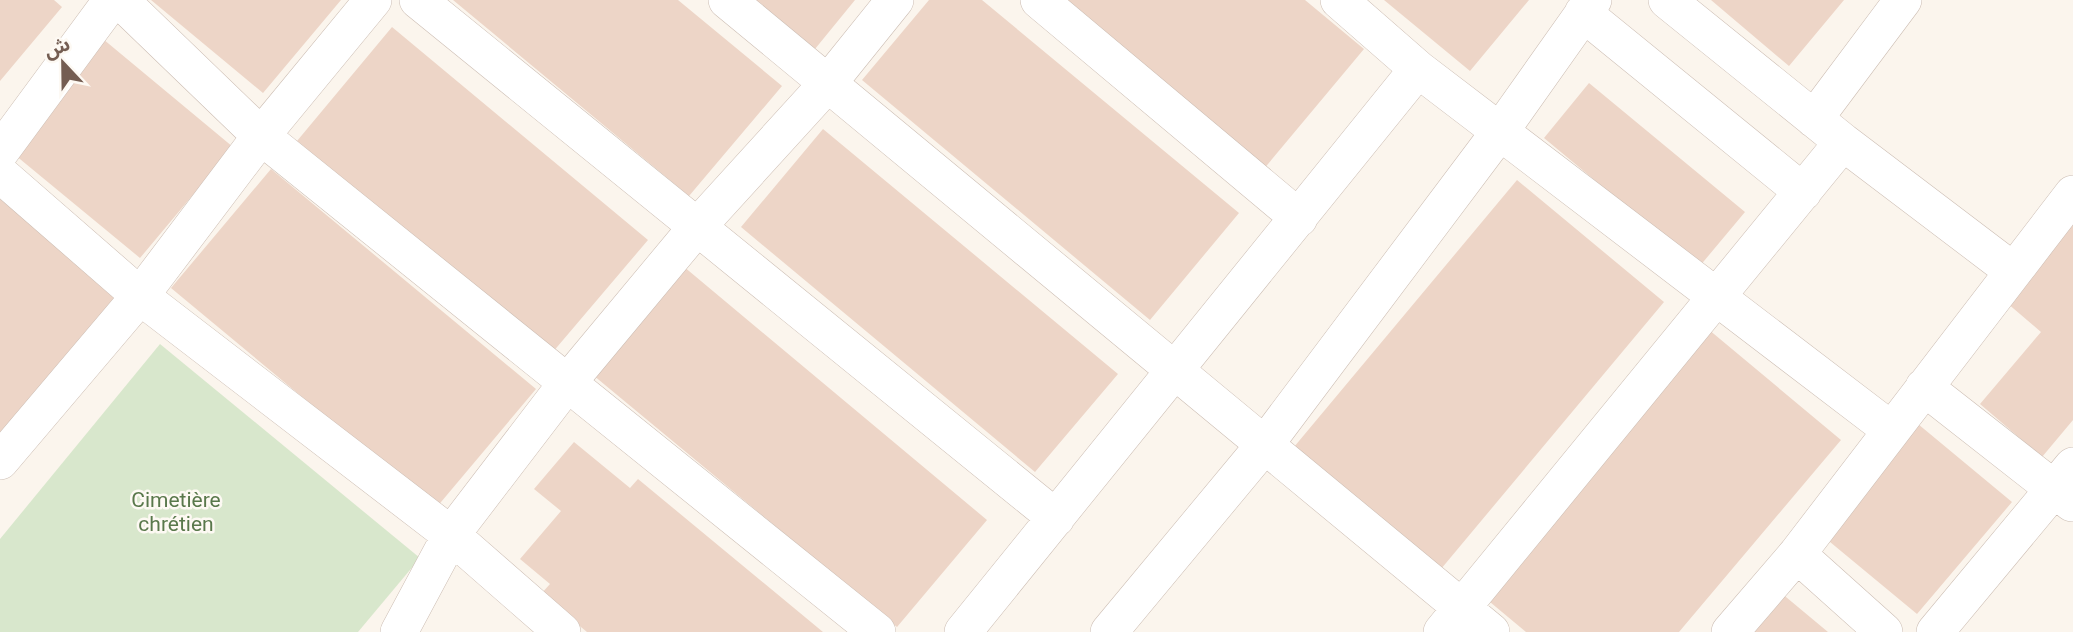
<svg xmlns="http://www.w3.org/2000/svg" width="2073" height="632" font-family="Roboto,'Noto Sans Arabic',sans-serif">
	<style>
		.green { fill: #d8e7cc }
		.building { fill: #edd5c7 }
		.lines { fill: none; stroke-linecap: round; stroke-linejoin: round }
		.minor-casing { stroke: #ccbdb3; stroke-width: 38 }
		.minor { stroke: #fff; stroke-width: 37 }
		.labels { text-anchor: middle; stroke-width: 5; stroke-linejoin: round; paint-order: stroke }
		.park-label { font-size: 21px; fill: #59784b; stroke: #fdf9f3 }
	</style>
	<rect width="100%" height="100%" fill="#fbf5ed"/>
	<path class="green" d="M160,344L420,558L358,632H0V539Z"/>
	<path class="building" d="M0,0H54L62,7L0,81Z
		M151,0H341L263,93Z
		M453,0H678L782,86L689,196Z
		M756,0H855L815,49Z
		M929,0H982L1239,213L1150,320L862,80Z
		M1059,0H1305L1364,49L1263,170Z
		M1384,0H1529L1470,71Z
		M1711,0H1844L1789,66Z
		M392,27L648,240L552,353L297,141Z
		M103,39L233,147L140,258L9,150Z
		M1589,83L1745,212L1699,267L1544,138Z
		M823,129L1118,374L1035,472L741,227Z
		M271,169L536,389L436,508L171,288Z
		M1517,180L1664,302L1441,569L1294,447Z
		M0,199L126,302L0,456Z
		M2073,215V420L2042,457L1980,404L2041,332L2000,297Z
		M683,266L987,520L897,627L593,375Z
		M1702,324L1841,440L1679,632H1526L1478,592Z
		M1918,424L2012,502L1917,614L1824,537Z
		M574,442L630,488L638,479L823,632H587L541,594L550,584L520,559L561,511L534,489Z
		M1780,592L1828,632H1746Z"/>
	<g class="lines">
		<defs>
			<path id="minor" d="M120,0L261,136L877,632
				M418,0L1056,518
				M727,0L1491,632
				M1039,0L1299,218
				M1339,0L1418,69L1891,430
				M1667,0L1843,142L2013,271
				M1583,13L1803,192
				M1814,119L1903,0
				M0,152L112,0
				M0,174L140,296L451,535L562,632
				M1924,387L2072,503
				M0,461L140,296L261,136L373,0
				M1797,554L1884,632
				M399,632L451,535L568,382L697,227L829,82L895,0
				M963,632L1418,69
				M1109,632L1266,443L1501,130L1593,0
				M1442,632L1843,142
				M1730,632L1797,554L2073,194
				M1935,632L2073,466"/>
		</defs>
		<use href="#minor" class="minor-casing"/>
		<use href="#minor" class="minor"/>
	</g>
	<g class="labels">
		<g class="park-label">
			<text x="176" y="507">Cimetière<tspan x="176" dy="24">chrétien</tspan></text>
		</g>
	</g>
	<g transform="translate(63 63) rotate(338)" stroke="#fdf9f3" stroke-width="5" paint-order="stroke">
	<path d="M0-5L12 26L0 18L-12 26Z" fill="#745d52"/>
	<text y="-10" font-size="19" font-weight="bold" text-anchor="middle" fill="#745d52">ش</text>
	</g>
</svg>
